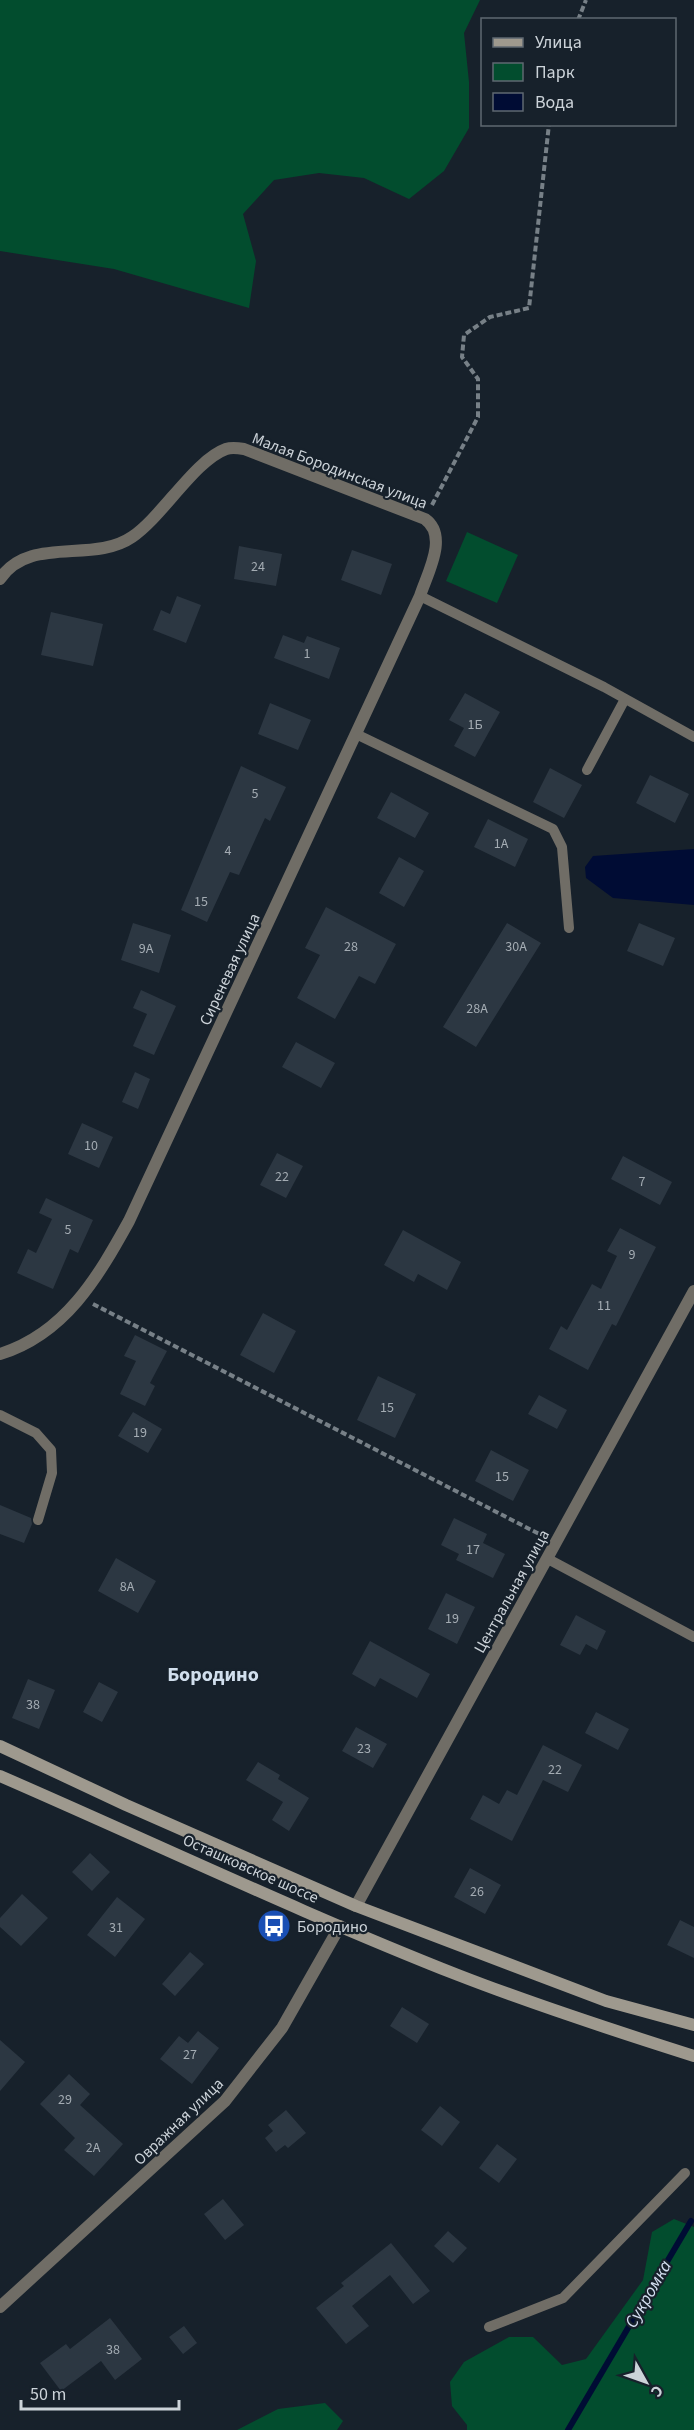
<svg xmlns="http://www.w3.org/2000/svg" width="694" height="2430" font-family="'Source Sans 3',sans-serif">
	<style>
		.green { fill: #024d2e }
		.water { fill: #000c34 }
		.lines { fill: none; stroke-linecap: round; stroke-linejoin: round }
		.stream { stroke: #000c34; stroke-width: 6 }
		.building { fill: #2c3742 }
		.path { stroke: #778087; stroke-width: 4; stroke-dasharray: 6 3; stroke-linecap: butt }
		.service { stroke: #706d66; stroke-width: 10 }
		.minor { stroke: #706d66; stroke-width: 12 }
		.tertiary { stroke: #706d66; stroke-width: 12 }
		.secondary { stroke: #9e998e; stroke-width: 12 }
		.labels { text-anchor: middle; stroke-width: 4.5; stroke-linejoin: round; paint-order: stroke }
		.number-label { font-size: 14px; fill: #a4acb3 }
		.street-label { font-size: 16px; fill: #ccd3d9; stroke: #17212b }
		.poi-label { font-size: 16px; fill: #ccd3d9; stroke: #17212b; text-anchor: start }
		.water-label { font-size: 18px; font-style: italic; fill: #d5e0f2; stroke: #17212b }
		.quarter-label { font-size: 20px; font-weight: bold; fill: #d1dfed; stroke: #17212b }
	</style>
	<rect width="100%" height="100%" fill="#17212b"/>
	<path class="green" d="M0,0H480L464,33L469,82V128L444,171L409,199L364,178L319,173L274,180L243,214L256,261L249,308L114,269L0,251Z
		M467,532L518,555L497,603L446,581Z
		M674,2219L694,2227V2430H467V2425L452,2406L450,2382L464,2362L509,2337H533L562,2365L586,2359L643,2280L652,2232Z
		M325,2403L343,2421L337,2430H237L278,2409Z"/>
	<path class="water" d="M694,849V905L613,898L586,878L585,867L593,856Z"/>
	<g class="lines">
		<path class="stream" d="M568,2430L691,2221"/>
	</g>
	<path class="building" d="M239,546L282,554L276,586L234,579Z
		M352,550L392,564L381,595L341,580Z
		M177,596L201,605L186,643L153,630L161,610L170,614Z
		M51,612L103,624L93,666L41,655Z
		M283,635L304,643L307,636L340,648L329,679L274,658Z
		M465,693L500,712L475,757L454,746L464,728L449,720Z
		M270,703L311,720L298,750L258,734Z
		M241,766L286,787L270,821L265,818L239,875L230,872L207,922L181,910Z
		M550,768L582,785L564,818L533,802Z
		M650,775L689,794L675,823L636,803Z
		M391,792L429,813L415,838L377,818Z
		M488,819L528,839L515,867L474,847Z
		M399,857L424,871L404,907L379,893Z
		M326,907L396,944L375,984L359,976L335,1019L297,998L320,955L305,948Z
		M133,923L171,935L159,973L121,960Z
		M507,923L541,943L476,1047L443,1027Z
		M639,923L675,938L663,966L627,951Z
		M141,990L176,1006L154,1055L133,1046L147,1014L133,1008Z
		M296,1042L335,1063L321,1088L282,1067Z
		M135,1072L150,1079L138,1109L122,1102Z
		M82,1123L113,1137L99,1168L68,1154Z
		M277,1153L303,1166L286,1198L260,1185Z
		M623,1156L672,1182L660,1205L611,1179Z
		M46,1198L93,1220L78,1253L70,1249L53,1289L17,1273L28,1249L36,1253L52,1219L39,1213Z
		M620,1228L656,1247L616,1326L612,1324L588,1370L549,1349L561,1326L567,1330L592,1284L601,1289L617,1256L607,1251Z
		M403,1230L461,1262L447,1290L418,1274L414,1282L384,1265Z
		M263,1313L296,1331L274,1373L240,1355Z
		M135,1335L167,1351L150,1383L155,1386L145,1406L120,1394L136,1361L124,1356Z
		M378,1376L416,1394L395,1438L357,1420Z
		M539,1395L567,1410L557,1429L528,1414Z
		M133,1412L162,1429L148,1453L118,1436Z
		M491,1450L529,1470L513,1501L475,1481Z
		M0,1505L31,1518L32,1524L24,1543L0,1534Z
		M454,1518L487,1534L483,1543L505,1554L493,1578L456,1560L459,1554L441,1545Z
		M116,1558L156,1581L138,1613L98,1591Z
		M446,1593L475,1607L457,1644L428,1629Z
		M576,1615L606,1631L597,1650L586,1644L580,1655L560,1645Z
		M370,1641L430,1674L417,1698L380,1678L375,1687L352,1674Z
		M28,1679L55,1690L39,1729L12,1718Z
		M99,1682L118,1692L102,1722L83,1712Z
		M596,1712L629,1729L618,1750L585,1733Z
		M356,1727L387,1744L373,1768L342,1751Z
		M543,1745L582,1765L568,1792L543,1780L512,1841L470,1819L483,1795L499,1804L507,1790L517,1795Z
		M258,1762L280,1775L278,1779L309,1798L289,1831L272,1820L283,1802L246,1780Z
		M90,1853L110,1872L92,1891L72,1872Z
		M470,1868L501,1885L485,1914L454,1897Z
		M22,1894L48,1918L21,1946L0,1927V1918Z
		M117,1897L145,1919L115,1957L87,1935Z
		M680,1920L694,1927V1958L667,1945Z
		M190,1952L204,1964L175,1996L162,1984Z
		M402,2007L429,2024L417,2043L390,2026Z
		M198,2031L219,2048L192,2084L160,2059L179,2036L188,2043Z
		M0,2040L25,2062L0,2091Z
		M69,2074L90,2094L80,2105L123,2144L94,2176L64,2150L75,2138L40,2104Z
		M440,2106L460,2122L442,2146L421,2130Z
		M286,2110L306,2133L288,2148L285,2145L276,2152L265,2138L273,2131L268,2125Z
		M497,2144L517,2159L499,2183L479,2168Z
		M223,2199L244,2225L225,2240L204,2214Z
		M448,2231L467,2248L453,2263L434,2246Z
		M391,2243L430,2291L413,2304L390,2275L352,2306L369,2326L346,2344L316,2308L344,2286L341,2283Z
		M110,2318L142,2359L115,2380L101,2361L61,2391L40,2363L66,2344L70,2349Z
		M184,2326L197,2343L183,2354L169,2337Z"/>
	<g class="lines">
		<path class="path" d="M578,20L586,0
			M432,505L478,417V379L462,357L464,335L490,317L529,308L549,124
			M93,1304L543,1536"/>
		<path class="service" d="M420,596L604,687L694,737
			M356,734L553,829L562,847L569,928
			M587,770L625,699
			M0,1415L36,1433L51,1450L52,1473L38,1520
			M548,1559L694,1637
			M489,2327L563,2298L685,2173"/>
		<path class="minor" d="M0,579C29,535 93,564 132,537C162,517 195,460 226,449C232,447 238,448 244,449L425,519C449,536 427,574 420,596L129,1221C98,1277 65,1334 0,1354
			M0,2307L225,2101L282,2028L340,1926"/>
		<path class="tertiary" d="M356,1906L694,1291"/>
		<path class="secondary" d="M0,1746L126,1805L356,1906L606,2001L694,2025
			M0,1776C152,1842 303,1914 458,1975C535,2005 615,2031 694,2056"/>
	</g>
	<defs>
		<symbol id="bus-disc" viewBox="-11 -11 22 22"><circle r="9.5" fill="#1a4fb4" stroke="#17212b"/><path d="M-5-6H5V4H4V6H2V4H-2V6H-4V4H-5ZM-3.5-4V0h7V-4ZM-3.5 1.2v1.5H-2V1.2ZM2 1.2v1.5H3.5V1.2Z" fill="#fff"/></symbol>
	</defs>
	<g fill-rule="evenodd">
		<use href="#bus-disc" x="255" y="1907" width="38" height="38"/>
	</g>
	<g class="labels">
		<g class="number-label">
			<text x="258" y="571">24</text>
			<text x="307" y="658">1</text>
			<text x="475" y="729">1Б</text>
			<text x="255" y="798">5</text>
			<text x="501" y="848">1А</text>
			<text x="228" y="855">4</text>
			<text x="201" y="906">15</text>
			<text x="351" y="951">28</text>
			<text x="516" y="951">30А</text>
			<text x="146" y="953">9А</text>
			<text x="477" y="1013">28А</text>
			<text x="91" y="1150">10</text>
			<text x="282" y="1181">22</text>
			<text x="642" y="1186">7</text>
			<text x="68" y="1234">5</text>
			<text x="632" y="1259">9</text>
			<text x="604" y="1310">11</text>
			<text x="387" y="1412">15</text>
			<text x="140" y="1437">19</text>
			<text x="502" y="1481">15</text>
			<text x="473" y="1554">17</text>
			<text x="127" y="1591">8А</text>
			<text x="452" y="1623">19</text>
			<text x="33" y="1709">38</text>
			<text x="364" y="1753">23</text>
			<text x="555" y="1774">22</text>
			<text x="477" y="1896">26</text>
			<text x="116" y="1932">31</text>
			<text x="190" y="2059">27</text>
			<text x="65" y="2104">29</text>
			<text x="93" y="2152">2А</text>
			<text x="113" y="2354">38</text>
		</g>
		<g class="street-label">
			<text transform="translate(340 470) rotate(21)" y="6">Малая Бородинская улица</text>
			<text transform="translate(229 969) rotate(-65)" y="6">Сиреневая улица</text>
			<text transform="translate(511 1591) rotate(-61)" y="6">Центральная улица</text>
			<text transform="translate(251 1868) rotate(24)" y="6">Осташковское шоссе</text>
			<text transform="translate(178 2121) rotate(-44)" y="6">Овражная улица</text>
		</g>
		<g class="poi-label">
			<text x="297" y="1932">Бородино</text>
		</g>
		<g class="water-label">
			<text transform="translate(648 2294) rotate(-60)" y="6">Сукромка</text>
		</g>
		<g class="quarter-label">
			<text x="213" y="1681">Бородино</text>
		</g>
	</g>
	<rect x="481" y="18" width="195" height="108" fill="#17212b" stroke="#5f6871" stroke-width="1.5"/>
	<rect x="493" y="38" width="30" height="9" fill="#9e998e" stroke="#5f6871" stroke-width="1.5"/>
	<text x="535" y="48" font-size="18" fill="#ccd3d9">Улица</text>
	<rect x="493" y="63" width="30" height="18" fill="#024d2e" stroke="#5f6871" stroke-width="1.5"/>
	<text x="535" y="78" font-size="18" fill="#ccd3d9">Парк</text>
	<rect x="493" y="93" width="30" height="18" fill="#000c34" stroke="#5f6871" stroke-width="1.5"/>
	<text x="535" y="108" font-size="18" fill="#ccd3d9">Вода</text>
	<g transform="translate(646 2382) rotate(130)" stroke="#17212b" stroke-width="4.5" paint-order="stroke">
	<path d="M0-4.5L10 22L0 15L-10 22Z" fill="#ccd3d9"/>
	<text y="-9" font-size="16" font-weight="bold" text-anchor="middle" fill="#ccd3d9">С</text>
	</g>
	<path d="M21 2400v9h158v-9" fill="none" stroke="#ccd3d9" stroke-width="3"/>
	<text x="30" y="2400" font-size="18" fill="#ccd3d9" stroke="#17212b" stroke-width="4.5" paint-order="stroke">50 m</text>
</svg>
